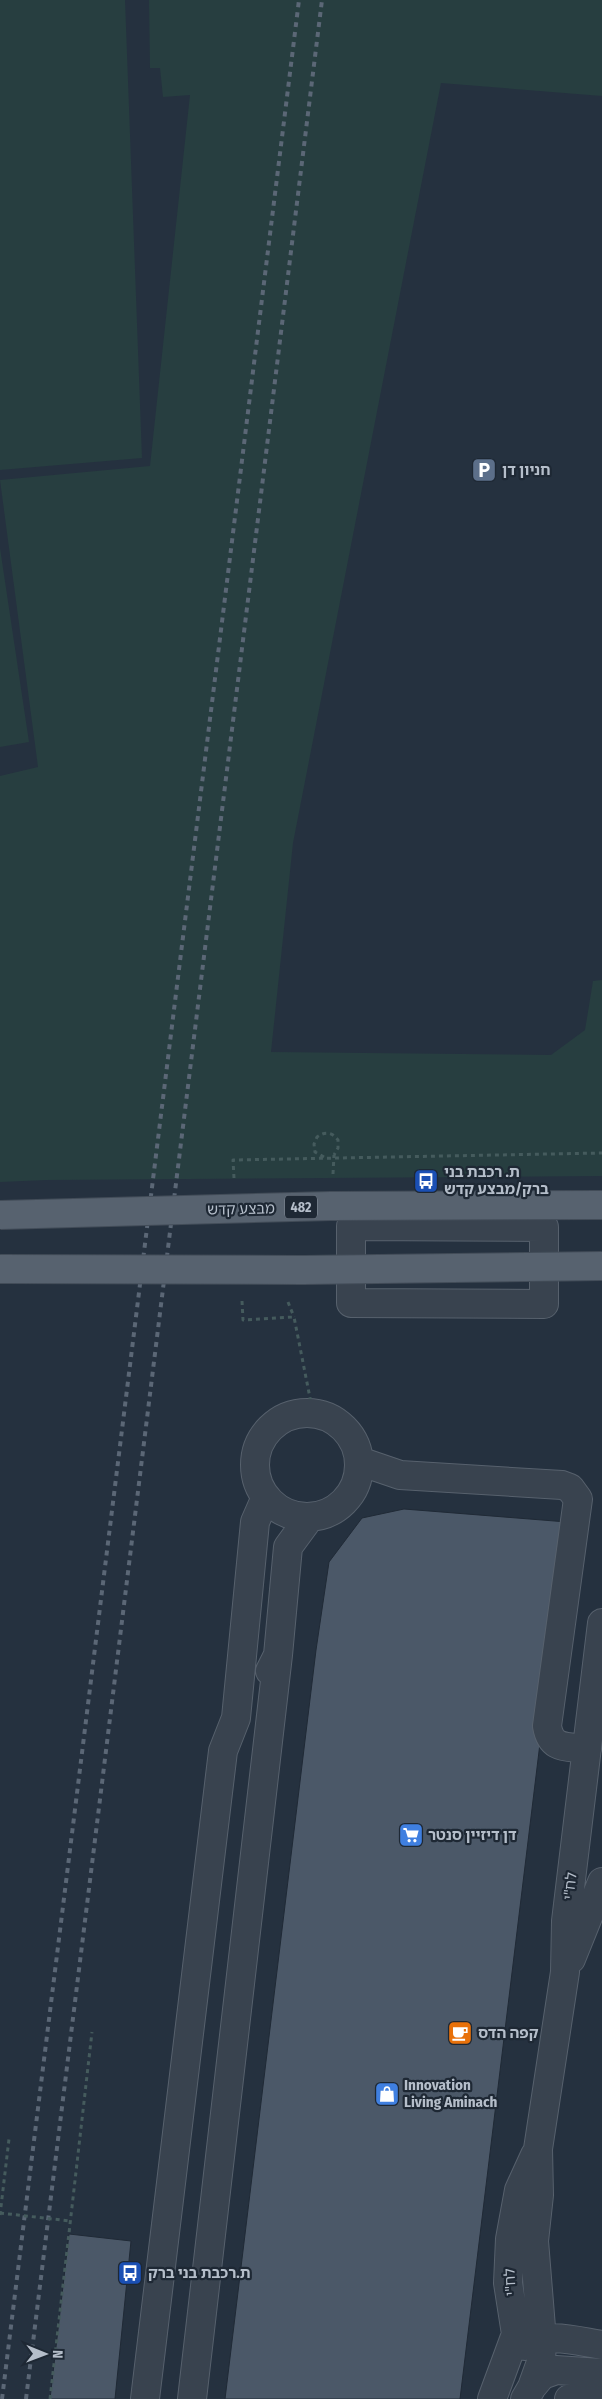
<svg xmlns="http://www.w3.org/2000/svg" width="602" height="2399" font-family="'Fira Sans Condensed','Noto Sans Hebrew',sans-serif">
	<style>
		.green { fill: #273e40 }
		.building { fill: #4b5868; stroke: #202a36 }
		.lines { fill: none; stroke-linecap: round; stroke-linejoin: round }
		.minor-casing { stroke: #57616d; stroke-width: 30 }
		.path { stroke: #455b5d; stroke-width: 3; stroke-dasharray: 4 4; stroke-linecap: butt }
		.minor { stroke: #39434f; stroke-width: 28 }
		.rail { stroke: #5b6776; stroke-width: 4; stroke-dasharray: 5 5; stroke-linecap: butt }
		.major-bridge-casing { stroke: #424c58; stroke-width: 30; stroke-linecap: butt }
		.path-bridge { stroke: #455b5d; stroke-width: 3; stroke-dasharray: 4 4; stroke-linecap: butt }
		.major-bridge { stroke: #57626f; stroke-width: 28 }
		.labels { text-anchor: middle; stroke-width: 4.5; stroke-linejoin: round; paint-order: stroke }
		.shield { fill: #1e2834; stroke: #88919d; stroke-width: 1 }
		.shield-label { font-size: 14px; font-weight: bold; fill: #b5beca }
		.poi-label { font-size: 15px; font-weight: bold; fill: #b5beca; stroke: #1e2834; text-anchor: start }
		.street-label { font-size: 15px; fill: #b5beca; stroke: #1e2834 }
	</style>
	<rect width="100%" height="100%" fill="#25313f"/>
	<path class="green" d="M0,0H125L142,458L0,470Z
		M149,0H602V96L441,83L293,843L271,1052L551,1055L585,1030L593,981L602,980V1176L47,1180L0,1182V776L38,767L0,480L150,466L190,95L163,97L160,68H150Z
		M0,548L29,742L0,747Z"/>
	<path class="building" d="M404,1509L567,1522L460,2399H225L316,1650L329,1562L362,1518Z
		M69,2234L131,2241L115,2399H50Z"/>
	<g class="lines">
		<defs>
			<path id="minor" d="M351,1226L544,1227V1304L351,1303Z
				M255 1465a52 52 0 1 1 104 0a52 52 0 1 1-104 0Z
				M359,1461L400,1475L562,1485L570,1488L578,1499L547,1726C551,1750 566,1746 587,1749
				M270,1671L278,1655L288,1547L310,1517
				M571,1959L602,1882
				M525,2346C545,2331 580,2342 602,2345
				M532,2387L542,2375L556,2370L602,2373
				M145,2399L223,1751L236,1718L255,1522L266,1497
				M192,2399L278,1655
				M492,2399L516,2334L508,2283L510,2239L519,2190L535,2155
				M525,2399L532,2387L541,2362L542,2340L534,2241L539,2195L538,2149L565,1972L566,1921L602,1623
				M569,2399L602,2387"/>
		</defs>
		<use href="#minor" class="minor-casing"/>
		<path class="path" d="M324,1157L315,1152L314,1144L317,1137C325,1131 332,1132 338,1140V1148L334,1155
			M234,1178L233,1160L602,1153
			M242,1301L243,1320L294,1317L313,1413
			M288,1302L294,1317
			M0,2215L9,2139
			M50,2399L92,2032"/>
		<use href="#minor" class="minor"/>
		<path class="rail" d="M2,2399L299,0
			M26,2399L322,0"/>
		<defs>
			<path id="major-bridge" d="M0,1215L331,1206L602,1205
				M0,1269L303,1270L602,1266"/>
		</defs>
		<use href="#major-bridge" class="major-bridge-casing"/>
		<path class="path-bridge" d="M333,1174L334,1155
			M0,2213L70,2221"/>
		<use href="#major-bridge" class="major-bridge"/>
	</g>
	<defs>
		<symbol id="parking-square" viewBox="-11 -11 22 22"><rect x="-9" y="-9" width="18" height="18" rx="4" fill="#5c6f8a" stroke="#1e2834"/><path d="M-3.5-5.5H1a3.5 3.5 0 0 1 0 7H-1V5.5H-3.5ZM-1-3.4V-.6H.8a1.4 1.4 0 0 0 0-2.8Z" fill="#fff"/></symbol>
		<symbol id="bus-square" viewBox="-11 -11 22 22"><rect x="-9" y="-9" width="18" height="18" rx="4" fill="#1a4fb4" stroke="#1e2834"/><path d="M-5-6H5V4H4V6H2V4H-2V6H-4V4H-5ZM-3.5-4V0h7V-4ZM-3.5 1.2v1.5H-2V1.2ZM2 1.2v1.5H3.5V1.2Z" fill="#fff"/></symbol>
		<symbol id="supermarket-square" viewBox="-11 -11 22 22"><rect x="-9" y="-9" width="18" height="18" rx="4" fill="#3f7fe0" stroke="#1e2834"/><path d="M-6-5.5h2.5l.6 2H6L4.5 2H-2.5L-4.4-4H-6ZM-1.5 3.2a1.3 1.3 0 1 0 .1 0ZM3 3.2a1.3 1.3 0 1 0 .1 0Z" fill="#fff"/></symbol>
		<symbol id="cafe-square" viewBox="-11 -11 22 22"><rect x="-9" y="-9" width="18" height="18" rx="4" fill="#e8710a" stroke="#1e2834"/><path d="M-5.5-4.5H6V0H3Q3 3.5 0 3.5H-2.5Q-5.5 3.5-5.5 0ZM3-3.2v2h1.7v-2ZM-6 4.5H4V6H-6Z" fill="#fff"/></symbol>
		<symbol id="shop-square" viewBox="-11 -11 22 22"><rect x="-9" y="-9" width="18" height="18" rx="4" fill="#3f7fe0" stroke="#1e2834"/><path d="M-5-2.5h2.3a2.7 3.5 0 0 1 5.4 0H5L5.5 6h-11ZM-1.5-2.5h3a1.5 2.3 0 0 0-3 0Z" fill="#fff"/></symbol>
	</defs>
	<g fill-rule="evenodd">
		<use href="#parking-square" x="470" y="456" width="28" height="28"/>
		<use href="#bus-square" x="412" y="1167" width="28" height="28"/>
		<use href="#supermarket-square" x="397" y="1821" width="28" height="28"/>
		<use href="#cafe-square" x="446" y="2019" width="28" height="28"/>
		<use href="#shop-square" x="373" y="2080" width="28" height="28"/>
		<use href="#bus-square" x="116" y="2259" width="28" height="28"/>
	</g>
	<g class="labels">
		<rect class="shield" x="285" y="1195.5" width="32" height="23" rx="4"/>
		<g class="shield-label">
			<text x="301" y="1212">482</text>
		</g>
		<g class="poi-label">
			<text x="502" y="475">חניון דן</text>
			<text x="444" y="1177">ת. רכבת בני<tspan x="444" dy="17">ברק/מבצע קדש</tspan></text>
			<text x="428" y="1840">דן דיזיין סנטר</text>
			<text x="478" y="2038">קפה הדס</text>
			<text x="404" y="2090">Innovation<tspan x="404" dy="17">Living Aminach</tspan></text>
			<text x="148" y="2278">ת.רכבת בני ברק</text>
		</g>
		<g class="street-label">
			<text transform="translate(241 1209) rotate(-1)" y="5">מבצע קדש</text>
			<text transform="translate(570 1886) rotate(-83)" y="5">לח"י</text>
			<text transform="translate(510 2282) rotate(-93)" y="5">לח"י</text>
		</g>
	</g>
	<g transform="translate(45 2354) rotate(91)" stroke="#1e2834" stroke-width="4" paint-order="stroke">
	<path d="M0-4L9 19L0 12L-9 19Z" fill="#b5beca"/>
	<text y="-8" font-size="14" font-weight="bold" text-anchor="middle" fill="#b5beca">N</text>
	</g>
</svg>
